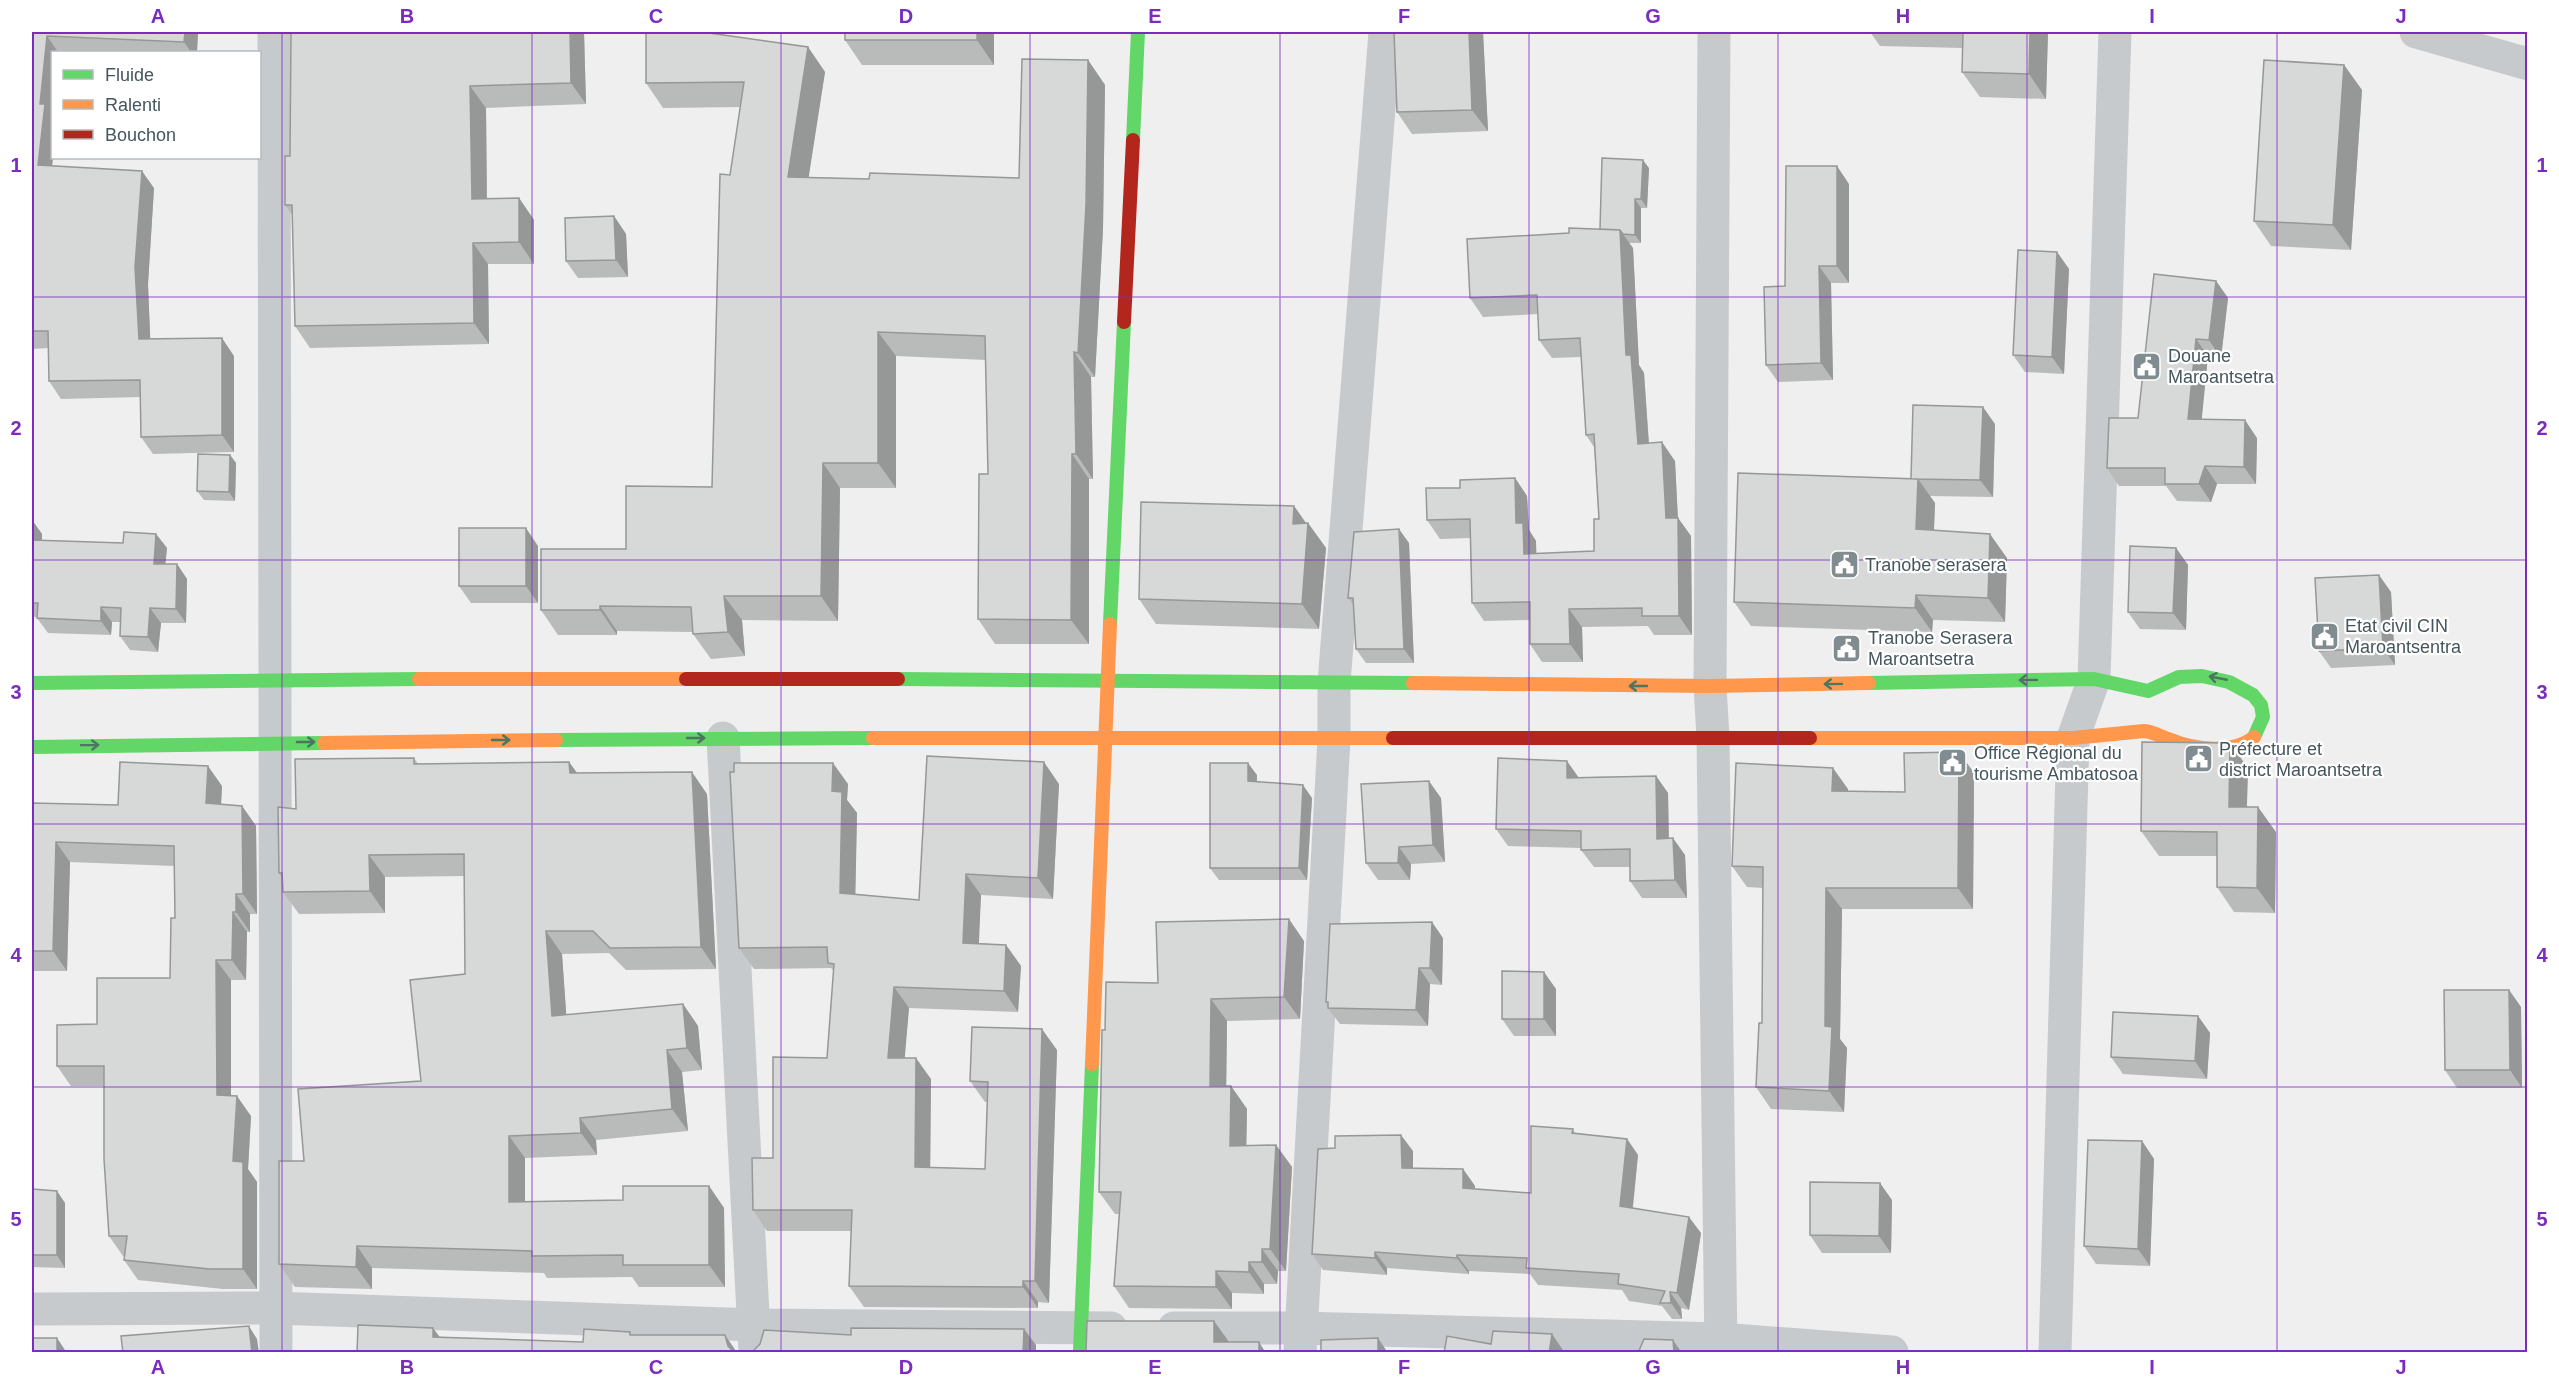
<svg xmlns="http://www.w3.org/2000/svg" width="2559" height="1384" font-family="Arial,sans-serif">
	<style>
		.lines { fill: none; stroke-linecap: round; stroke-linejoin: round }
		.street { stroke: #c7cacc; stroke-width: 33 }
		.fast { stroke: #63d668; stroke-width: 14 }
		.slow { stroke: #ff974d; stroke-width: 14 }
		.jam { stroke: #b3261e; stroke-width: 14 }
		.wall { fill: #b9baba }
		.shaded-wall { fill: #969797 }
		.building { fill: #d7d8d8; stroke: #969797; stroke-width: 1.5 }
		.oneway { stroke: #4c7660 }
		.grid { fill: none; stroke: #7b2cbf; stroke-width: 1.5; stroke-opacity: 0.55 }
		.labels { text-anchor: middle; stroke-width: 4.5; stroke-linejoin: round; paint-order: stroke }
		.poi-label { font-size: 18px; fill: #45565d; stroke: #fff; text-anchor: start }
		.neatline { fill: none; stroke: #7b2cbf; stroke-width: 2 }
		.grid-label { font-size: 20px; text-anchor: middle; font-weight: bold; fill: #7b2cbf }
	</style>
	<rect width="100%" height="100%" fill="#f0efef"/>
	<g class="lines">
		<path class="street" d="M274,32L276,1352
			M1714,32L1710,686L1713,738L1721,1352
			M2416,32L2528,64
			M723,738L755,1352
			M32,1309L275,1308L755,1325L1111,1328
			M1174,1328H1301L1721,1339L1892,1352
			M1300,1352L1334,739V683L1385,32
			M2055,1352L2073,738L2094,679L2115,32"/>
		<path class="fast" d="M1133,140L1138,32
			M1110,624L1124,322
			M898,679L1413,683
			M32,683L419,679
			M1869,683L2094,679L2148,691L2179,677L2202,676L2229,682L2253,695L2261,705L2263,717L2254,737
			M556,740L873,738
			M32,747L324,743
			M1080,1352L1092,1064"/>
		<path class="slow" d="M419,679H686
			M1413,683L1710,686L1869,683
			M873,738H1393
			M1810,738H2073L2144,731C2155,732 2161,737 2171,740C2194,750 2234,754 2254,737
			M324,743L556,740
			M1092,1064L1110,624"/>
		<path class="jam" d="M1124,322L1133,140
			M686,679H898
			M1393,738H1810"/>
	</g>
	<path class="wall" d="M32,32H198L197,52H52L53,158L52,166L154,188L148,284L150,339L234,356V452L153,454L141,437L140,397L61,399L49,381L48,348L32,349Z
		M291,32H584L586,104L486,108L487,199L519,198L534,220V264H488L489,344L310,348L295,326L293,216L285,205L290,156Z
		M646,32H712L713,33L808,47L825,72L808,177L869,179L1019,178L1088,60L1105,85L1103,229L1095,377H1091L1093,479H1089V644H995L978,619L988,474L986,360L896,356V488H840L838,621L742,620L745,656L711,659L693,634V632L617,631V635H558L541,610L712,487L730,175L740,107L663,108L646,83Z
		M994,32V65H862L845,40Z
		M1483,32L1488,131L1412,134L1397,112Z
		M1870,32H2048L2046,99L1980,97L1962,72L1963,48L1880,46Z
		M2344,65L2362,90L2351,250L2271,246L2254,221Z
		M1649,168L1647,208H1641V243H1629L1633,248L1639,365L1644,373L1649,443L1675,461L1678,518L1691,536L1692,635H1654L1648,626L1582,627L1583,662H1542L1530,644V620L1484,621L1472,603L1470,538L1440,539L1427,520L1460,488L1515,478L1527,496L1529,530L1536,541V554L1594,551L1599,519L1594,447L1586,435L1581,357L1552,358L1539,340L1538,314L1483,317L1470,298L1569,233L1600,229Z
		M1849,184V283H1831L1833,380L1778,382L1766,365L1785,286Z
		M614,216L626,234L628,277L578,278L566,261Z
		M2057,252L2069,269L2064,374L2025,372L2013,355Z
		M2216,281L2228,298L2221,358L2208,356L2201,420L2257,438L2256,484H2217L2211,502L2177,501L2166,486H2119L2107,468L2138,418Z
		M1995,424L1993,497L1930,496L1935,503L1934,530L2007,558L2005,622L1933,620L1932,632L1751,626L1734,602Z
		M230,455L236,463L235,501L204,500L197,491Z
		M1294,506L1306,523H1308L1326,548L1319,629L1156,624L1139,599Z
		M32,520L42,534V540L123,543L156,534L167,548L165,564H177L187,579L186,623H161L158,652L130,650L120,636V622H112L111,635L48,633L37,618V617H32Z
		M1409,543L1414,663H1366L1356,649L1354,606L1348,598Z
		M538,546V603H471L459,586Z
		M2176,548L2188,565L2186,630L2140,629L2128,612Z
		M2391,592L2395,665L2331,668L2319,651Z
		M1959,752L1974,773L1973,909H1842L1840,1039L1847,1048L1844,1112L1771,1109L1756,1087L1762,1023L1763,888L1747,887L1732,866L1848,789V791L1905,792Z
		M414,758L418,764L569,762L577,773L707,794L716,969L626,970L609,953L562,954L566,1015L683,1004L698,1026L702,1070L682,1072L688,1131L596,1140L597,1155L525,1158V1202L623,1200L709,1186L724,1208L725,1287H639L632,1277L547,1278L544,1273L372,1268V1289L295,1287L279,1264L304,1161L421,1081L465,974L464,876L385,877V913L299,914L283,892L282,878L279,873L296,809Z
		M2248,768L2247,807L2276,832L2275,913L2234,912L2217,887V856H2159L2141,831Z
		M1257,775V781L1312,798L1307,880H1219L1210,868Z
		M1656,776L1668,793L1669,838L1685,855L1687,898H1642L1630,881V867H1594L1581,850V848L1508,846L1496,829L1579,777Z
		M848,784L847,800L857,813L855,894L919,900L1059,784L1053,899L981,895L978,943L1006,945L1021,966L1018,1012L909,1008L904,1058L931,1079L930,1167L985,1169L987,1102H985L970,1081L1057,1050L1049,1303L1038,1302V1308L864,1307L849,1286L851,1231H767L753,1210L773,1158L827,1058L834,971L831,968L754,969L739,948Z
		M222,786L221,805L242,806L256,826L257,914H250V932H247L246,980H231V1096L251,1116L248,1169L257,1182V1289H223L138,1280L124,1260V1256H123L109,1236L104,1086H71L57,1066L97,1024L170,978L175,918L174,866L70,862L67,971H32V803L118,805Z
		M1441,798L1445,862L1411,864L1410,880H1378L1366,863Z
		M1443,938L1442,985L1430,984L1428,1026L1340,1024L1328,1008V1006L1326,1002Z
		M1304,941L1300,1019L1227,1021L1226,1086H1231L1247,1109L1246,1146L1276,1145L1292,1167L1286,1271H1278L1277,1284H1264V1294L1232,1293V1309L1129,1308L1114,1286L1119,1214H1115L1099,1192L1105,1030L1158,983Z
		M1556,989V1036H1514L1502,1019Z
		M2509,990L2521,1007L2522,1088H2457L2445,1070Z
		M2198,1016L2210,1033L2207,1079L2123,1074L2111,1057Z
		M1573,1129L1575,1133L1627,1139L1638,1155L1633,1208L1701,1233L1689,1310L1681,1308L1682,1319H1672L1662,1306L1629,1301L1622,1290L1538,1285L1530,1274L1469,1271V1274L1387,1268V1275L1323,1270L1312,1254L1335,1148L1413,1151V1168L1463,1169L1475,1186V1189L1531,1193Z
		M2142,1141L2154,1159L2150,1266L2096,1264L2084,1246Z
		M32,1189L65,1203V1268L32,1267Z
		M1892,1200L1891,1253H1822L1810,1235Z"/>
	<path class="shaded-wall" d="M185,32H198L197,52H191L184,42Z
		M570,32H584L586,104L571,83Z
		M977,32H994V65L977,40Z
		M1469,32H1483L1488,131L1472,110Z
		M2030,32H2048L2046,99L2029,74Z
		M47,36L58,52H52L53,158L50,182L38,165L40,104Z
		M808,47L825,72L805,201L788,177Z
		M1088,60L1105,85L1103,229L1095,377L1078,353Z
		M2344,65L2362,90L2351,250L2333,225Z
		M470,86L486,108L487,221L472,199Z
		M1643,160L1649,168L1647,208L1641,199Z
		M1837,166L1849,184V283L1837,266Z
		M142,171L154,188L148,284L151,356L139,339L135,267Z
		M519,198L534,220V264L519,242Z
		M1635,199L1641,208V243L1635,235Z
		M614,216L626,234L628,277L616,260Z
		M1620,230L1633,248L1639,365L1644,373L1650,462L1638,444L1626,355Z
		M473,243L488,264L489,344L474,323Z
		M2057,252L2069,269L2064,374L2052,357Z
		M1819,266L1831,283L1833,380L1821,363Z
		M2216,281L2228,298L2221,358L2209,340Z
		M878,332L896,356V488L878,463Z
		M222,338L234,356V452L222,435Z
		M2196,339L2208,356L2200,437L2188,419Z
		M1074,352L1091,377L1093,479L1076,454Z
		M1983,407L1995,424L1993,497L1980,480Z
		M2245,420L2257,438L2256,484L2244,467Z
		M1662,442L1675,461L1678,521V518L1691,536L1692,635L1679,616L1666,518Z
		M1072,454L1089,479V644L1071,620Z
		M230,455L236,463L235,501L229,492Z
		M823,463L840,488L838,621L821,596Z
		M2205,466L2217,484L2211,502L2199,484Z
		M1515,478L1527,496L1529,530L1536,541L1537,572L1524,554L1516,523Z
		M1918,479L1935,503L1933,553L1916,529Z
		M1294,506L1308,526V523L1326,548L1319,629L1302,604L1293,524Z
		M32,520L42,534L41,554L32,541Z
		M526,528L538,546V603L526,586Z
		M1399,529L1409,543L1414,663L1404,649Z
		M156,534L167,548L164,578L154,564Z
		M1990,534L2007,558L2005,622L1988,598Z
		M2176,548L2188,565L2186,630L2173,613Z
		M177,564L187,579L186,623L176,609Z
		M2379,575L2391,592L2395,665L2383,648Z
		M1916,595L1933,620L1932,632L1915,608Z
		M724,596L742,620L745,656L728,632Z
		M600,606L617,631V635L600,610Z
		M101,607L112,622L111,635L101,621Z
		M150,608L161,623L158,652L148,637Z
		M1569,609L1582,627L1583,662L1570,644Z
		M2230,743L2248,768L2246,832L2229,807Z
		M1959,752L1974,773L1973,909L1958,888Z
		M1567,761L1579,778H1567Z
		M569,762L585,784L570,773Z
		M1044,762L1059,784L1053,899L1038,878Z
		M833,763L848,784L847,800L857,813L855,914L840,893L832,791Z
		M1248,763L1257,775L1256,793L1248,781Z
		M208,766L222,786L220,823L206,803Z
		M1833,768L1848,789L1847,812L1832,791Z
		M692,772L707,794L716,969L701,947Z
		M1656,776L1668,793L1669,856L1657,839Z
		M1429,781L1441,798L1445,862L1433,845Z
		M1303,785L1312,798L1307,880L1299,868Z
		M242,806L256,826L257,914L243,894Z
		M2258,807L2276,832L2275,913L2257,888Z
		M1673,838L1685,855L1687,898L1675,880Z
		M56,842L70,862L67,971L53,951Z
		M1399,847L1411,864L1410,880L1398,863Z
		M369,855L385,877V913L370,891Z
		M966,874L981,895L978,964L963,943Z
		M1826,888L1842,909L1840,1039L1847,1048L1844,1112L1829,1091L1825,1026Z
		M236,894L250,914V932L236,912Z
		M233,912L247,932L246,980L232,960Z
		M1289,919L1304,941L1300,1019L1284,997Z
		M1432,922L1443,938L1442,985L1430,968Z
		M546,931L562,954L568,1038L552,1016Z
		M1006,945L1021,966L1018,1012L1004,991Z
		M216,960L231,980V1115L217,1095Z
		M1419,968L1430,984L1428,1026L1416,1010Z
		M1544,972L1556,989V1036L1544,1019Z
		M894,987L909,1008L903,1079L888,1058Z
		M2509,990L2521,1007L2522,1088L2510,1070Z
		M1211,999L1227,1021L1226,1108L1210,1086Z
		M683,1004L698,1026L702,1070L687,1048Z
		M2198,1016L2210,1033L2207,1079L2195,1061Z
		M1042,1029L1057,1050L1049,1303L1035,1281Z
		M667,1050L682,1072L688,1131L672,1109Z
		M916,1058L931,1079L930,1188L915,1167Z
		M1231,1086L1247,1109L1246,1168L1230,1146Z
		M237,1096L251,1116L248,1169L257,1182V1289L243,1269L233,1161Z
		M580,1118L596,1140L597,1155L581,1133Z
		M1401,1135L1413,1151V1184L1402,1168Z
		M509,1136L525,1158V1224L509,1202Z
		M1627,1139L1638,1155L1631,1223L1620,1206Z
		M2142,1141L2154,1159L2150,1266L2138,1249Z
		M1276,1145L1292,1167L1286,1271L1270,1249Z
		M1463,1169L1475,1186L1474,1204L1463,1188Z
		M1880,1183L1892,1200L1891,1253L1879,1236Z
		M709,1186L724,1208L725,1287L709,1265Z
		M57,1191L65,1203V1268L57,1255Z
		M1689,1217L1701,1233L1689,1310L1677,1293Z
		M357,1246L372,1268V1289L356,1267Z
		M1262,1249L1278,1271L1277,1284L1262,1262Z
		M1375,1252L1387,1268V1275L1375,1258Z
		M1457,1255L1469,1271V1274L1457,1258Z
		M1249,1262L1264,1284V1294L1249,1272Z
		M1216,1271L1232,1293V1309L1216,1287Z
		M1023,1281L1038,1302V1308L1023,1287Z
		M1670,1292L1681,1308L1682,1319L1671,1303Z
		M1214,1321L1232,1346L1214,1342Z
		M249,1326L257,1339L259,1353H252Z
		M433,1328L445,1344L433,1337Z
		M1024,1329L1036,1345V1353H1023Z
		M1552,1334L1565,1353H1549Z
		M725,1335L736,1351L737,1353H733L728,1346Z
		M57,1338L65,1350V1353H57Z
		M1378,1338L1388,1353H1378Z
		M1673,1340L1682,1353H1674Z
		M1259,1342L1266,1353H1259Z"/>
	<path class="building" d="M32,32H185L184,42L47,36L40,104H45L38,165L142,171L135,267L139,339L222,338V435L141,437L140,380L49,381L48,331H32Z
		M291,32H570L571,83L470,86L472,199L519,198V242L473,243L474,323L295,326L292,205H285V156H290Z
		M646,32H702L808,47L788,177L869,179L870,173L1019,178L1022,59L1088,60L1086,205L1078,353L1074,352L1076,454H1072L1071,620L978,619L979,474H988L985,336L878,332V463H823L821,596H724L728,632L693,634L691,607L600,606V610H541V549H626V486L712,487L720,174L730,175L744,82L646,83Z
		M845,32H977V40H845Z
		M1394,32H1469L1472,110L1397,112Z
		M1963,32H2030L2029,74L1962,72Z
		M2264,60L2344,65L2333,225L2254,221Z
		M1602,158L1643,160L1641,199H1635V235L1623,234L1620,230L1600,229Z
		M1786,166H1837V266H1819L1821,363L1766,365L1764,287L1785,286Z
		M614,216L616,260L566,261L565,218Z
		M1569,228L1620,230L1626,355H1631L1638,444L1662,442L1666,518H1678L1679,616H1642V608L1569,609L1570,644H1530V602L1472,603L1470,519L1427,520L1426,488H1460V480L1515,478L1516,523H1523L1524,554L1594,551V519H1599L1594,434L1586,435L1580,338L1539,340L1537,295L1470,298L1467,239L1569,233Z
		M2018,250L2057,252L2052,357L2013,355Z
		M2154,274L2216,281L2209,340L2196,339L2188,419L2245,420L2244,467L2205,466L2199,484H2165V468H2107L2109,418H2138Z
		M1913,405L1983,407L1980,480L1911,479Z
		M198,454L230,455L229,492L197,491Z
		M1738,473L1918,479L1916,529L1990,534L1988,598L1916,595L1915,608L1734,602Z
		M1141,502L1294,506L1293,524L1308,523L1302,604L1139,599Z
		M459,528H526V586H459Z
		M1399,529L1404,649H1356L1353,598H1348L1354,532Z
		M124,532L156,534L154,564H177L176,609L150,608L148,637L120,636L121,608L101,607V621L37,618L38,603H32V540L123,543Z
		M2130,546L2176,548L2173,613L2128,612Z
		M2379,575L2383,648L2319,651L2315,578Z
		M2142,742L2230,743L2229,807H2258L2257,888L2217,887V832L2141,831Z
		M1959,752L1958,888H1826L1825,1026L1832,1027L1829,1091L1756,1087L1759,1023H1762L1763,867L1732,866L1736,763L1833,768L1832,791L1905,792L1904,753Z
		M927,756L1044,762L1038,878L966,874L963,943L1006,945L1004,991L894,987L888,1058H916L915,1167L985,1169L988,1082L970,1081L972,1027L1042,1029L1035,1281H1023V1287L849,1286L852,1210H753L752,1158H773V1057L827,1058L834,964L828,963L827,947L739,948L730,772H734V763H833L832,791L842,792L840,893L919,900Z
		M414,758V764L569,762L570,773L692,772L701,947L610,948L593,931H546L552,1016L683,1004L687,1048L667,1050L672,1109L580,1118L581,1133L509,1136V1202L623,1200V1186H709V1265H623V1255L532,1256V1251L357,1246L356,1267L279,1264V1161H304L298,1089L421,1081L410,980L465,974L464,854L369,855L370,891L283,892L282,873H279L278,807L296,809L295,759Z
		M1498,758L1567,761V778L1656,776L1657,839L1673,838L1675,880L1630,881V849L1581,850V831L1496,829Z
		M120,762L208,766L206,803L242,806L243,894H236V912H233L232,960H216L217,1095L237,1096L233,1161L243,1162V1269H209L124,1260L127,1236H109L104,1159V1066H57V1025L97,1024V978H170L171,918H175L174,846L56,842L53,951H32V803L118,805Z
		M1210,763H1248V781L1303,785L1299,868H1210Z
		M1429,781L1433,845L1399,847L1398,863H1366L1361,784Z
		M1289,919L1284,997L1211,999L1210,1086H1231L1230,1146L1276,1145L1270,1249H1262V1262H1249V1272L1216,1271V1287L1114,1286L1121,1192H1099L1102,1030H1105L1106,982L1158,983L1156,922Z
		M1432,922L1430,968H1419L1416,1010L1328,1008V1002H1326L1330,924Z
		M1502,971L1544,972V1019H1502Z
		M2444,990H2509L2510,1070H2445Z
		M2113,1012L2198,1016L2195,1061L2111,1057Z
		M1531,1126L1573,1129L1572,1133L1627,1139L1620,1206L1689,1217L1677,1293L1670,1292L1671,1303H1660L1665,1291L1618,1284L1619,1274L1526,1268L1527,1258L1457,1255V1258L1375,1252V1258L1312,1254L1318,1149L1335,1148V1136L1401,1135L1402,1168L1463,1169V1188L1531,1193Z
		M2088,1140L2142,1141L2138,1249L2084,1246Z
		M1810,1182L1880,1183L1879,1236L1810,1235Z
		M32,1189L57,1191V1255H32Z
		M1087,1321H1214V1342H1259V1353H1086Z
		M358,1325L433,1328V1337L583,1342L584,1329L630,1332V1335H725L728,1346L734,1352L738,1353H357Z
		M249,1326L252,1353H123L121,1336Z
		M851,1328L1024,1329L1023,1353H749L753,1351L760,1344L764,1330L851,1335Z
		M1493,1331L1552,1334L1549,1353H1444L1447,1336L1491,1344Z
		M32,1338H57V1353H32Z
		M1378,1338V1353H1317V1351H1321V1340Z
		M1644,1339L1673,1340L1674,1353H1638Z
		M1772,1351L1797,1353H1772Z"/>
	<defs><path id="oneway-shaft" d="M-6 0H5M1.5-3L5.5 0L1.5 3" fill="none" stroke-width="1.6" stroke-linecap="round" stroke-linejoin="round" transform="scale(1.5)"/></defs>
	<g class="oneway">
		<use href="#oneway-shaft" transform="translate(2218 678) rotate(-169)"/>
		<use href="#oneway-shaft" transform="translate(2028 680) rotate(179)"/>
		<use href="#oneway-shaft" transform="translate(1833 684) rotate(179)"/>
		<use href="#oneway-shaft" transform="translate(1638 686) rotate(-180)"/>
		<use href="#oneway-shaft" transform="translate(696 738)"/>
		<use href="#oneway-shaft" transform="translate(501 740)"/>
		<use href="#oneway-shaft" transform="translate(306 742)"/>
		<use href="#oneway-shaft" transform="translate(90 745) rotate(-1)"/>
	</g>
	<path class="grid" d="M282,32V1352M532,32V1352M781,32V1352M1030,32V1352M1280,32V1352M1529,32V1352M1778,32V1352M2027,32V1352M2277,32V1352M32,297H2528M32,560H2528M32,824H2528M32,1087H2528"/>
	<defs>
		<symbol id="civic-square" viewBox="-11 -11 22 22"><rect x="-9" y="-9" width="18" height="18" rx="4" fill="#818c90" stroke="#fff"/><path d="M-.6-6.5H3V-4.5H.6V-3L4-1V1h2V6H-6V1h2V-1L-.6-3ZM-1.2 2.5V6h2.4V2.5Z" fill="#fff"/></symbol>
	</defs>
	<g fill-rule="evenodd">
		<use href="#civic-square" x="2130" y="350" width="33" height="33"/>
		<use href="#civic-square" x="1828" y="548" width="33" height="33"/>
		<use href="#civic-square" x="2308" y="620" width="33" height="33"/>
		<use href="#civic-square" x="1830" y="632" width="33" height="33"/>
		<use href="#civic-square" x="2182" y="742" width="33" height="33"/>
		<use href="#civic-square" x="1936" y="746" width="33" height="33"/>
	</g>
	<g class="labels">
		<g class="poi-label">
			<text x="2168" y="362">Douane<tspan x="2168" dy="21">Maroantsetra</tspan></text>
			<text x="1865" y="571">Tranobe serasera</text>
			<text x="2345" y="632">Etat civil CIN<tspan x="2345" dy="21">Maroantsentra</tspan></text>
			<text x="1868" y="644">Tranobe Serasera<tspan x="1868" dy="21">Maroantsetra</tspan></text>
			<text x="2219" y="755">Préfecture et<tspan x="2219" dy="21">district Maroantsetra</tspan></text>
			<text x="1974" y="759">Office Régional du<tspan x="1974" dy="21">tourisme Ambatosoa</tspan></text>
		</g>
	</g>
	<rect width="2559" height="1384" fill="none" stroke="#ffffff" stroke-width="66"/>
	<rect x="51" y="51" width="210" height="108" fill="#ffffff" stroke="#b5bbbe" stroke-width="1.5"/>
	<rect x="63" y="70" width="30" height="9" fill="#63d668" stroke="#b5bbbe" stroke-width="1.5"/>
	<text x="105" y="81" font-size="18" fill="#45565d">Fluide</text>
	<rect x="63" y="100" width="30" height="9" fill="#ff974d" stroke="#b5bbbe" stroke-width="1.5"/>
	<text x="105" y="111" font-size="18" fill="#45565d">Ralenti</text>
	<rect x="63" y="130" width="30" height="9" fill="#b3261e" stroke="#b5bbbe" stroke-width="1.5"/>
	<text x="105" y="141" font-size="18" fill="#45565d">Bouchon</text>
	<rect x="33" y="33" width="2493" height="1318" class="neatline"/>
	<g class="grid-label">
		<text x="158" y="23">A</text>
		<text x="407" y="23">B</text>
		<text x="656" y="23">C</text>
		<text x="906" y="23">D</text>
		<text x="1155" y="23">E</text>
		<text x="1404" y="23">F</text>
		<text x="1653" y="23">G</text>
		<text x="1903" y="23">H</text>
		<text x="2152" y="23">I</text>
		<text x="2401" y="23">J</text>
		<text x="16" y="172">1</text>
		<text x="2542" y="172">1</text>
		<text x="16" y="435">2</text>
		<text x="2542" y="435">2</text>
		<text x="16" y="699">3</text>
		<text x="2542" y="699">3</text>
		<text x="16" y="962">4</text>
		<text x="2542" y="962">4</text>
		<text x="16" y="1226">5</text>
		<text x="2542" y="1226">5</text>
		<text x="158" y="1374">A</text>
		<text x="407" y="1374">B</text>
		<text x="656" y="1374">C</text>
		<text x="906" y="1374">D</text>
		<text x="1155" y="1374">E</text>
		<text x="1404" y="1374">F</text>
		<text x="1653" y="1374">G</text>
		<text x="1903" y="1374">H</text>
		<text x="2152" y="1374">I</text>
		<text x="2401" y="1374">J</text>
	</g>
</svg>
